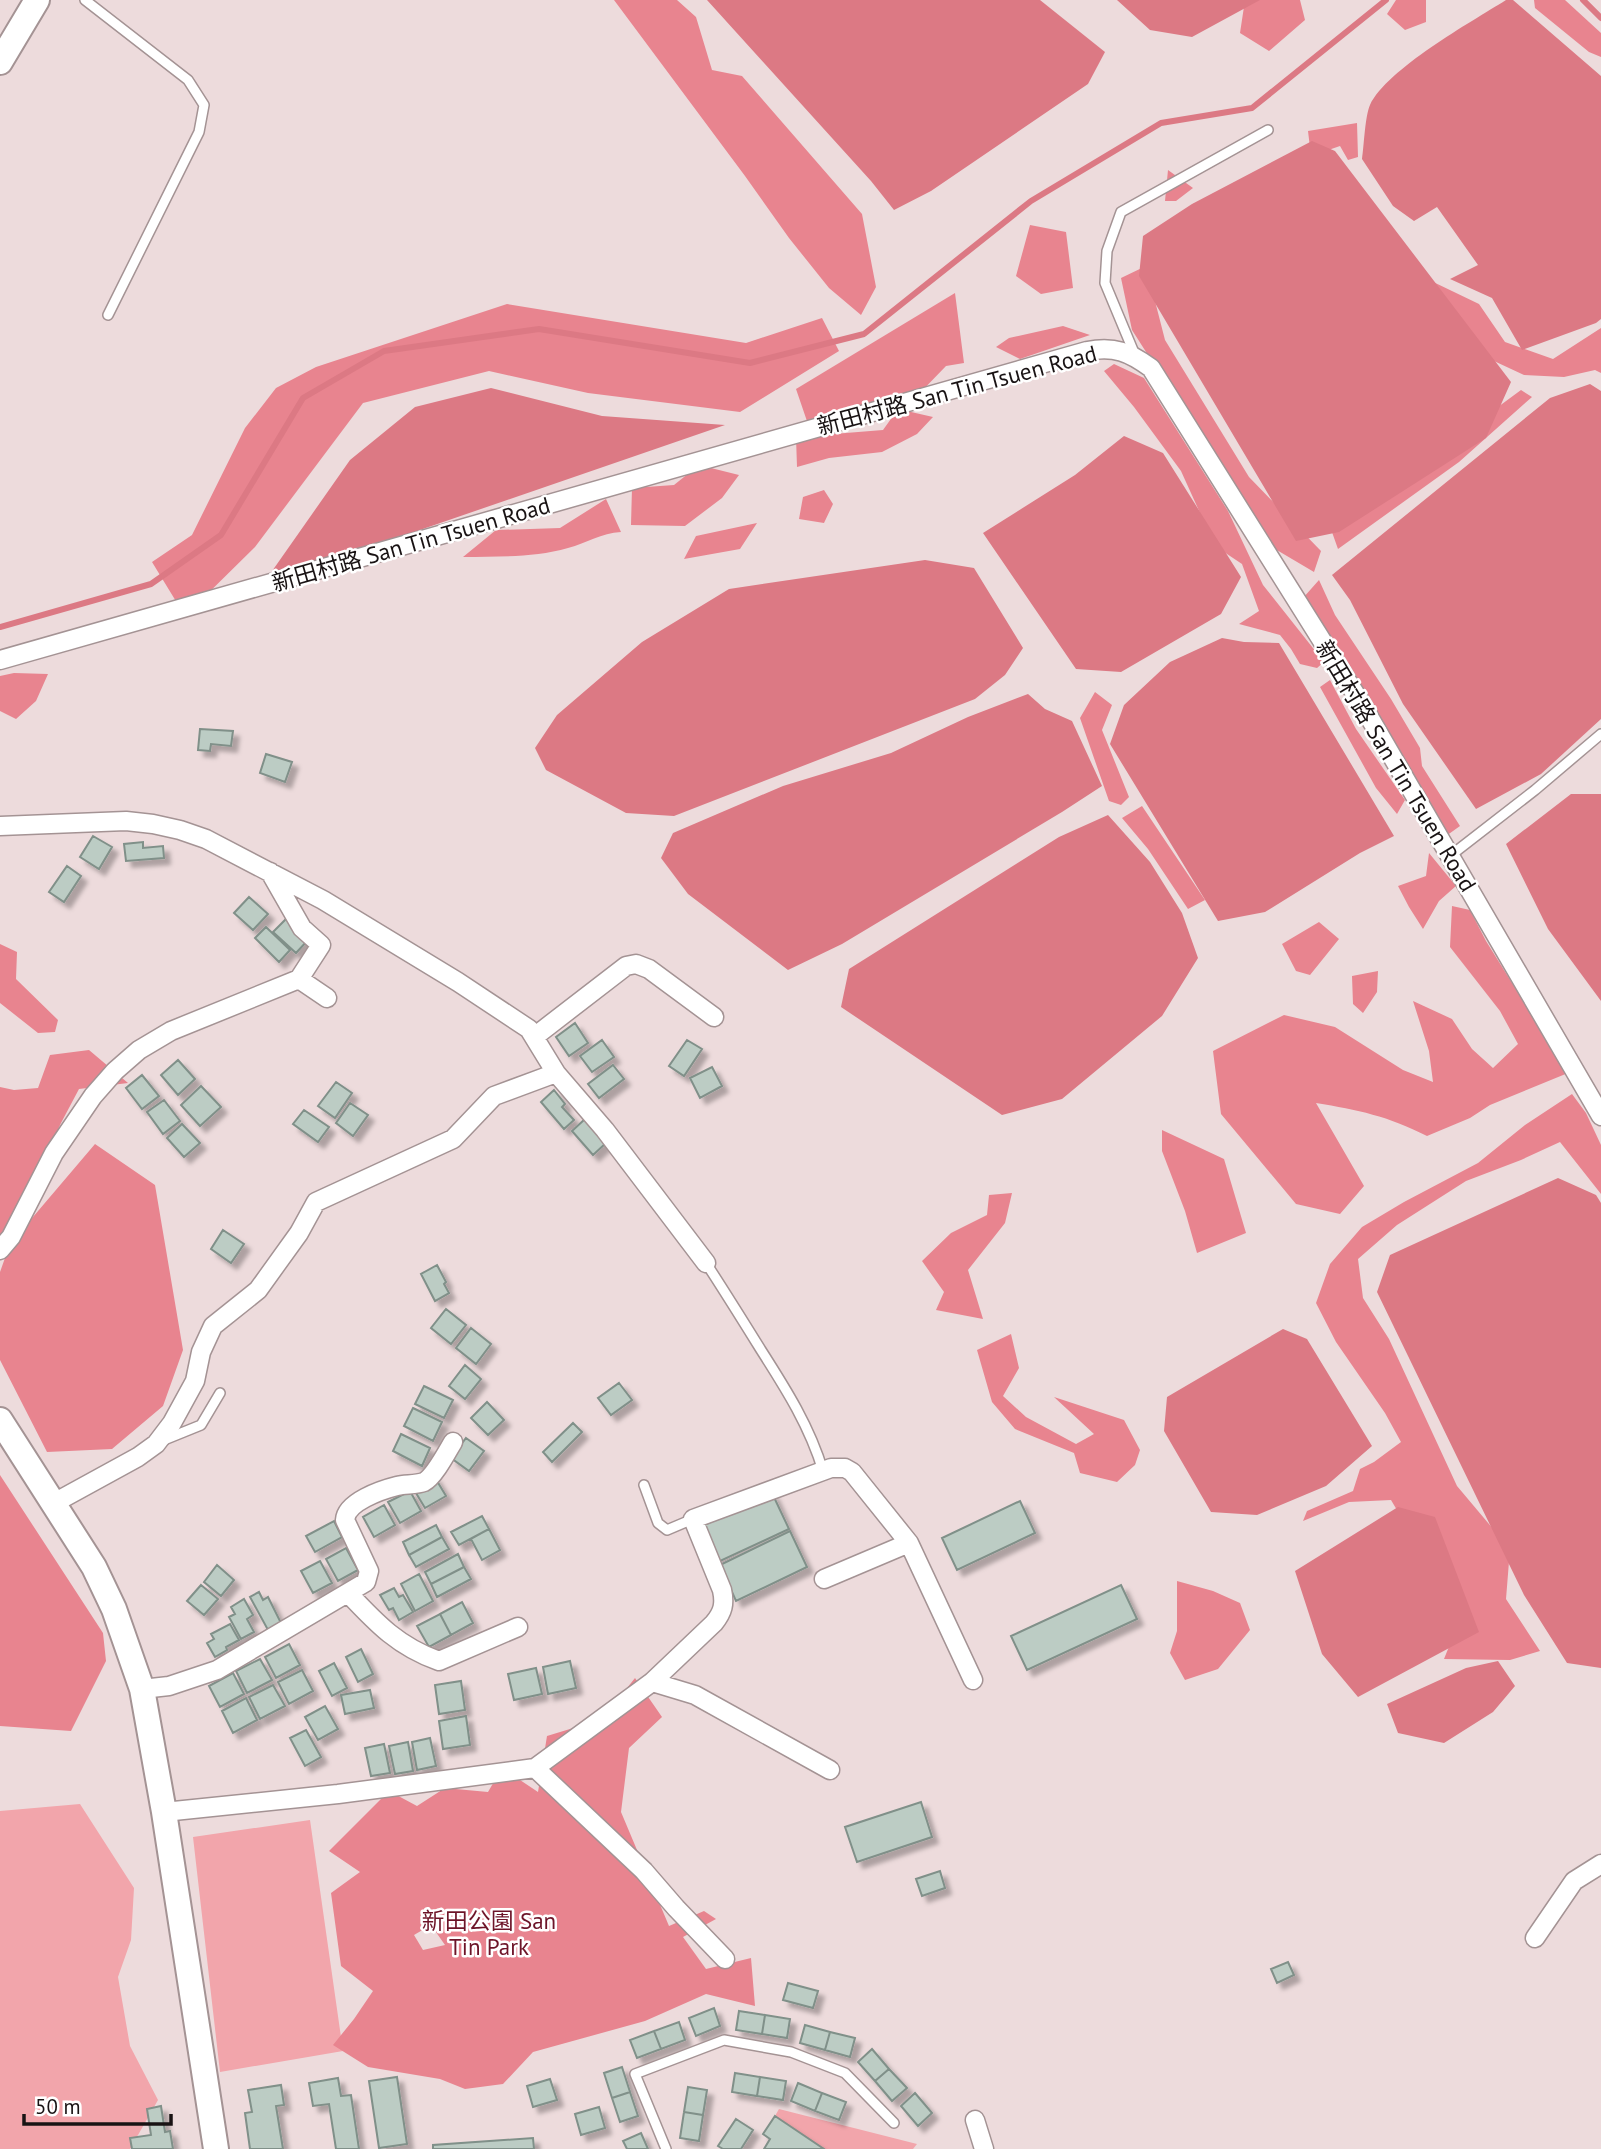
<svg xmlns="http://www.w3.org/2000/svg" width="1601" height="2149" font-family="'PT Sans','Noto Sans SC',sans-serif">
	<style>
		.green { fill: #f2a5ab }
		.forest { fill: #e8848f; fill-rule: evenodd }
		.water { fill: #dc7984 }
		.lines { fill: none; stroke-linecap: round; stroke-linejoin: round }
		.stream { stroke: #dc7984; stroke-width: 6 }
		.building { fill: #bcccc4; stroke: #809089; stroke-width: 2; filter: url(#shadow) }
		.lane-casing { stroke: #a49394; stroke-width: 12 }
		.street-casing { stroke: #a49394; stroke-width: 21 }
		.secondary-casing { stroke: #a49394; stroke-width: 28 }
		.lane { stroke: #fff; stroke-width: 9 }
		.street { stroke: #fff; stroke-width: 18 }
		.secondary { stroke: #fff; stroke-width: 24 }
		.labels { text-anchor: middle; stroke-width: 5; stroke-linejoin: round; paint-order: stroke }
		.street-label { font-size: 23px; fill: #191314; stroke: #fff }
		.park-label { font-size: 23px; fill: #6d1428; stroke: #fff }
	</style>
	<defs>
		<filter id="shadow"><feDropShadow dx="6" dy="6" stdDeviation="2" flood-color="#0004"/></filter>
	</defs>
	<rect width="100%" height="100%" fill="#eddbdc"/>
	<path class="green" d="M80,1804L134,1888L131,1940L118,1977L130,2046L158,2100L130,2149H0V1811Z
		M310,1820L343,2051L220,2072L193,1837Z
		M779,2109L917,2144L913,2149H824L775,2116Z"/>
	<path class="forest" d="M614,0H677L696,17L712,70L742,76L862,214L876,287L861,315L829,288L789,238L745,176Z
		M1245,0H1300L1305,20L1269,51L1240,33Z
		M1396,0H1426V22L1405,30L1387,14Z
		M1534,0H1565L1601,33V57L1589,52L1535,8Z
		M1357,123L1358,157L1348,160L1340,146L1311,156L1308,131Z
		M1168,170L1193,188L1176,201H1165Z
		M1030,225L1066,232L1073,288L1041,294L1016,276Z
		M1146,266L1165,340L1249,477L1321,551L1314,572L1270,546L1132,330L1121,278Z
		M1427,279L1479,304L1505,342L1553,359L1601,328V373L1595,370L1564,377L1524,375L1466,348Z
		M955,293L964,363L946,366L916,397L809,427L796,389Z
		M507,304L746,343L822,318L839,351L740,412L588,393L489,371L363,403L255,547L185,616L152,562L192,535L245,428L276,388L316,367Z
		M1063,326L1090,335L1020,359L996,347L1009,338Z
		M1114,364L1144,378L1228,511L1263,585L1324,662L1317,668L1300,664L1291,649L1280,635L1239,624L1259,611L1242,564L1215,546L1181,471L1134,407L1104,371Z
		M1521,390L1532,397L1459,462L1338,549L1327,518L1483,418Z
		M898,409L933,417L917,434L882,452L829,458L797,467L796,437L883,430Z
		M699,465L739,475L722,498L685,526L631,525L632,488L674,485Z
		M824,490L833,504L824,523L799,519L803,497Z
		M606,499L621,532C601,533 587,543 568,548C534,558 498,556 463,557L496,530L560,528Z
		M757,523L740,549L684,559L696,536Z
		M1319,580L1335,615L1391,699L1420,748L1422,766L1460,826L1446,836L1303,598Z
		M14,673L48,674L36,701L16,719L0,711V676Z
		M1330,680L1356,729L1405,800L1397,814L1376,788L1320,687Z
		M1095,692L1112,705L1102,730L1129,797L1121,805L1109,801L1080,718Z
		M1142,806L1205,900L1188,909L1148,849L1122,818Z
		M1429,853L1456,886L1439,901L1423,929L1409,907L1398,886L1426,876Z
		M1452,906L1470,910L1486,941L1568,1073L1490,1105L1470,1118L1427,1136C1388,1116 1358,1110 1316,1103L1364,1186L1340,1214L1296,1204L1221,1114L1213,1051L1284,1015L1335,1027L1403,1070L1433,1082L1429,1051L1413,1001L1452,1019L1472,1049L1493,1068L1518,1044L1500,1011L1450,947Z
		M1319,922L1339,939L1310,975L1296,971L1282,944Z
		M0,944L17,952L16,979L58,1020L55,1032L38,1033L0,1003Z
		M1378,971L1377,992L1363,1013L1353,1004L1352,976Z
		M89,1050L128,1083L79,1089L61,1123L10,1234L0,1235V1087L14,1090L38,1088L50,1055Z
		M1572,1094L1586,1113L1601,1145V1194L1560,1142L1521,1160L1466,1181L1397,1225L1358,1259L1363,1298L1389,1339L1457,1486L1510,1549L1506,1599L1540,1651L1510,1660L1444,1659L1458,1624L1432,1569L1391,1500L1349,1502L1303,1521L1307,1511L1353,1491L1360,1469L1374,1462L1401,1442L1385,1413L1336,1342L1316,1303L1330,1264L1362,1227L1404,1202L1478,1163L1525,1125Z
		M1162,1130L1224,1159L1246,1233L1197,1253L1185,1211L1162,1151Z
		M95,1144L155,1185L183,1350L163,1406L112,1449L47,1452L0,1360V1272L10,1244Z
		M1012,1193L1005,1223L968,1270L983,1319L936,1310L944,1292L922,1261L951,1233L987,1215L989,1195Z
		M1011,1334L1019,1368L1003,1396L1026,1417L1076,1444L1094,1434L1054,1397L1124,1420L1140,1450L1135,1465L1117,1482L1080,1473L1074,1453L1015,1429L992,1402L977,1350Z
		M0,1475L103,1633L106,1661L71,1731L0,1726Z
		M1177,1581L1213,1591L1240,1603L1250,1630L1218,1669L1185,1680L1170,1653L1177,1631Z
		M635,1678L662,1717L629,1748L621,1812L669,1926L704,1911L716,1919L683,1937L706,1969L751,1958L755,2006L706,1994L645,2021L533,2052L503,2084L465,2089L440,2079L368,2067L333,2045L354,2019L373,1991L341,1966L331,1893L360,1872L329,1851L389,1791L417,1806L445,1788L488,1792L502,1768L538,1792L547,1736L583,1725L619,1698ZM431,1925L445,1945L423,1950L414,1935Z"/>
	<path class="water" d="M707,0H1040L1105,52L1088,84L931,191L894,210L871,181Z
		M1117,0H1260L1192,37L1150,30Z
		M1506,0H1513L1601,76V319L1596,323L1522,350L1492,298L1450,279L1478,265L1437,207L1414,221L1393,206L1362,159C1364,146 1365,116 1370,105C1387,69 1471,22 1506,0Z
		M1312,141L1335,151L1511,382L1486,438L1339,532L1296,541L1139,276L1143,236L1192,204Z
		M1590,384L1601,391V719L1541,774L1476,809L1403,704L1350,600L1332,575L1550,398Z
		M491,388L602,416L725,425L263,584L350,460L415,407Z
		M1124,436L1163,453L1241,577L1221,614L1121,672L1076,669L983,533L1075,475Z
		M925,560L974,568L1023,648L1005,675L975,699L674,816L626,813L546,770L535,748L557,715L642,642L729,589Z
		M1222,638L1244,642L1279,643L1394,836L1360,853L1265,912L1218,921L1110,744L1124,705L1170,662Z
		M1028,694L1045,709L1072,721L1102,786L1062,812L842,944L788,970L688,894L661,858L673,833L783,786L891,753L968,717Z
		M1571,794H1601V1001L1548,929L1506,844Z
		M1108,815L1150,862L1182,913L1198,958L1162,1016L1062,1099L1002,1115L841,1007L849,969L1059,837Z
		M1558,1178L1596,1195L1601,1203V1668L1567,1663L1524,1595L1377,1292L1390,1255Z
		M1283,1329L1307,1339L1372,1446L1326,1486L1257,1515L1211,1512L1164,1431L1167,1397Z
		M1398,1507L1435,1517L1479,1632L1358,1697L1322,1654L1295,1571Z
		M1498,1661L1515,1686L1493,1712L1444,1743L1398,1733L1387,1704L1466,1668Z"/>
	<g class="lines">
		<path class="stream" d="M1583,0L1601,18
			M0,627L151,584L221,535L303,398L384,351L539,329L750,363L864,334L1031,201L1161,123L1252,108L1386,0"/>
	</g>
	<path class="building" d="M200,729L233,731L231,746L211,744L210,751L198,750Z
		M266,754L292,762L285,782L260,773Z
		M93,836L112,847L99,869L80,857Z
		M143,842V848L163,846L164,858L126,861L124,844Z
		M67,866L81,876L64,902L49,892Z
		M249,897L268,914L253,930L234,913Z
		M286,919L308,940L296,953L273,932Z
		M266,927L290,950L279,962L255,938Z
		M575,1023L588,1043L569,1056L556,1037Z
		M602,1040L614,1057L592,1072L580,1056Z
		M687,1040L702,1049L684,1076L669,1066Z
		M178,1060L195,1079L178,1095L161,1075Z
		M613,1065L624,1079L599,1098L588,1084Z
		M712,1067L722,1086L700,1098L690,1078Z
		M142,1075L159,1096L142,1109L126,1088Z
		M336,1082L352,1093L335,1118L318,1106Z
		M201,1086L221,1107L200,1126L181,1105Z
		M554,1090L565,1104L562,1107L574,1120L564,1129L541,1102Z
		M164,1100L180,1121L163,1134L147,1112Z
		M350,1103L368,1115L353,1136L336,1123Z
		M304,1110L329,1127L318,1142L293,1124Z
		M585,1119L606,1143L593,1155L572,1131Z
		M182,1124L200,1143L184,1157L167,1138Z
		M223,1230L244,1244L231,1263L211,1249Z
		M437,1265L446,1282L444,1284L449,1293L435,1301L421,1274Z
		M446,1309L466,1325L451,1344L431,1328Z
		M471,1328L491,1344L476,1364L456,1348Z
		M465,1365L481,1379L465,1399L449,1386Z
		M619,1383L632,1400L611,1415L598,1398Z
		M424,1386L453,1400L444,1418L415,1404Z
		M487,1402L504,1420L488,1435L471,1418Z
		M413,1408L442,1422L433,1441L404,1426Z
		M573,1423L582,1432L552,1462L543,1452Z
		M401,1434L430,1448L422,1466L393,1451Z
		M466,1438L484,1451L469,1471L451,1458Z
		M434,1476L446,1496L425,1508L413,1488Z
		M410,1491L421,1511L400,1523L388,1502Z
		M772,1493L789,1529L718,1562L702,1526Z
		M1020,1501L1035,1533L957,1570L942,1538Z
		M384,1505L395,1525L374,1537L363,1517Z
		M482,1516L489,1529L459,1545L451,1532Z
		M334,1521L342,1537L315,1552L306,1536Z
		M436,1525L442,1537L409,1555L403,1542Z
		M489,1529L500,1550L482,1560L471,1539Z
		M790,1531L807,1567L736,1601L720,1565Z
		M442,1537L449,1549L416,1567L409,1555Z
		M346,1548L358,1570L338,1581L326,1559Z
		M458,1554L464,1567L431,1584L425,1572Z
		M320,1561L332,1583L313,1593L301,1571Z
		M217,1565L234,1580L221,1596L204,1582Z
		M464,1567L471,1579L437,1597L431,1584Z
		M419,1574L433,1601L415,1611L401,1584Z
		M201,1585L218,1599L204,1615L187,1601Z
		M1121,1585L1137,1619L1027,1670L1011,1636Z
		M394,1588L399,1597L403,1595L413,1612L399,1620L393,1608L389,1610L380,1595Z
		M259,1592L263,1600L268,1597L281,1623L268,1630L250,1597Z
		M244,1599L253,1615L247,1619L254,1632L241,1639L229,1617L235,1614L231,1607Z
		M462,1602L473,1623L451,1635L440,1614Z
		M440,1614L451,1635L429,1647L417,1626Z
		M230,1624L239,1640L226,1647L227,1650L215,1657L207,1643L214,1639L211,1634Z
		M289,1644L300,1665L276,1678L265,1657Z
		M361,1649L373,1674L358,1682L346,1657Z
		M260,1659L272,1680L247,1693L236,1671Z
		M570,1661L576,1688L548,1694L543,1667Z
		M334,1663L347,1688L332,1696L319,1671Z
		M536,1668L542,1694L514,1700L508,1674Z
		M302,1670L313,1691L289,1704L278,1682Z
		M233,1673L244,1694L220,1707L209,1686Z
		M461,1681L465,1710L439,1714L435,1685Z
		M273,1685L285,1706L260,1719L249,1697Z
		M370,1690L374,1708L345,1714L341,1695Z
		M246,1698L257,1720L233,1733L222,1711Z
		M325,1706L338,1729L318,1740L305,1717Z
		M466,1716L470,1745L443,1749L439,1721Z
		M306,1730L321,1757L305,1766L290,1738Z
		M430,1738L436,1766L417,1770L412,1742Z
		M408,1742L413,1771L395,1774L389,1746Z
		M384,1744L390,1773L371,1776L365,1748Z
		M921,1802L932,1837L857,1862L845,1827Z
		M940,1871L945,1888L922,1896L916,1879Z
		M1288,1962L1294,1975L1277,1983L1271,1969Z
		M788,1983L818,1991L813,2008L783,2000Z
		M714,2008L720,2026L696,2036L689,2018Z
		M739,2011L765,2015L762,2034L736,2030Z
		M765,2015L790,2019L787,2038L762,2034Z
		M679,2022L685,2040L661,2049L654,2031Z
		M805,2025L830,2032L825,2050L800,2043Z
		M654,2031L661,2049L637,2058L630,2040Z
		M830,2032L855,2038L850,2057L825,2050Z
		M872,2049L889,2069L875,2081L858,2062Z
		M622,2067L630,2092L612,2098L604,2073Z
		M889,2069L907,2088L892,2101L875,2081Z
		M735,2073L760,2077L757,2096L732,2092Z
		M397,2077L407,2144L379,2148L369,2081Z
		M760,2077L786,2081L783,2100L757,2096Z
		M338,2078L341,2096L351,2095L359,2149H336L329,2104L313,2106L309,2083Z
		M550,2079L557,2100L533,2107L527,2086Z
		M798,2083L822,2093L815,2111L791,2101Z
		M281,2085L284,2105L276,2106L283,2149H250L245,2113L252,2112L248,2090Z
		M688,2087L707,2090L703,2115L684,2112Z
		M630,2092L638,2116L620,2122L612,2098Z
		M822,2093L846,2102L839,2120L815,2111Z
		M915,2093L932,2113L918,2126L901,2106Z
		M161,2106L165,2132L170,2131L173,2149H132L130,2138L151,2135L147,2109Z
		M599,2107L605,2128L581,2135L575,2114Z
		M684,2112L703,2115L699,2141L680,2138Z
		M775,2116L824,2149H764L770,2139L763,2134Z
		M736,2119L753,2130L741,2149H723L718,2146Z
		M641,2133L648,2149H627L623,2141Z
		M533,2138L534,2149H433V2145Z"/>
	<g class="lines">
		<defs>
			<path id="lane" d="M85,0L188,80L204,105L199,132L108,315
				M1135,355L1105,283L1107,251L1121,212L1268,130
				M1450,856L1535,790L1601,734
				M706,1263C725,1292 743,1321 761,1350C786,1389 810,1427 823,1471
				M164,1440L201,1425L220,1393
				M644,1485L658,1523L667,1530L693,1519
				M666,2149L635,2074L724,2040L791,2052L845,2073L894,2123"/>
			<path id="street" d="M0,660L1087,351C1115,346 1129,352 1151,368L1361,703L1601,1116
				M0,826L126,821L153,824L180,830L206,839L323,900L458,982L529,1029L556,1073L605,1130L706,1263
				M270,872L302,928L321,945L299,979
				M534,1037L626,966L636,964L649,969L714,1017
				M0,1250L11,1237L54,1153L93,1096L115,1071L139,1050L171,1031L299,979L327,998
				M54,1503L138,1457L156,1444L172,1423L195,1381L201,1352L213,1326L258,1290L299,1233L316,1202L453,1139L494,1096L556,1073
				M824,1579L909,1543
				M348,1593C377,1624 399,1647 439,1661L518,1627
				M652,1682L695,1695L830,1770
				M142,1689L169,1686L217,1670L366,1582L369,1571L345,1520C346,1502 381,1490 397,1486C405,1484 416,1485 424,1482C434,1477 447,1452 453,1442
				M535,1768L644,1871L676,1908L725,1959
				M164,1812L338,1794L535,1768L652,1682L714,1623C723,1612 725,1604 722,1590L693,1519L831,1468H845L852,1472L909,1543L973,1680
				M1535,1938L1574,1881L1601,1864
				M975,2120L984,2149"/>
			<path id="secondary" d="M0,62L37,0
				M0,1420L94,1567L114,1609L142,1689L164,1812L216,2149"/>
		</defs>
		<use href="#lane" class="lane-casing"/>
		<use href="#street" class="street-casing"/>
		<use href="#secondary" class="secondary-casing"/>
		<use href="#lane" class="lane"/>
		<use href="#street" class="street"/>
		<use href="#secondary" class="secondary"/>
	</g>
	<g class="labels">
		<g class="street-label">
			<text transform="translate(957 390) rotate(-15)" y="8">新田村路 San Tin Tsuen Road</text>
			<text transform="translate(411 544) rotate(-16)" y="8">新田村路 San Tin Tsuen Road</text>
			<text transform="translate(1396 766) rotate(59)" y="8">新田村路 San Tin Tsuen Road</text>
		</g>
		<g class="park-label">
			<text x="489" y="1929">新田公園 San<tspan x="489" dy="26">Tin Park</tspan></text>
		</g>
	</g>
	<path d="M24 2114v10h147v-10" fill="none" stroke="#191314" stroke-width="3.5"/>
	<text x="35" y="2114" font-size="21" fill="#191314" stroke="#ffffff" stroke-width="5" paint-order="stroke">50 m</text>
</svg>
